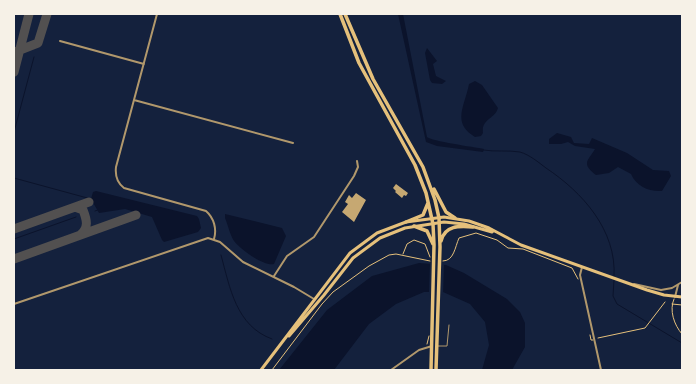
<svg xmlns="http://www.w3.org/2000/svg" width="696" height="384" font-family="Raleway,sans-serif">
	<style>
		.water { fill: #0b132b }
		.pier { fill: #14213d }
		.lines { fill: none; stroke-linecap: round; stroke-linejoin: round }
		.stream { stroke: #0b132b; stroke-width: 1 }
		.taxiway { stroke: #525050; stroke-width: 9 }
		.building { fill: #c6a872 }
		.path { stroke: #e5c07b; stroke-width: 1 }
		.service { stroke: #b1986c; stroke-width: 1 }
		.minor { stroke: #b1986c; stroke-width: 2 }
		.primary { stroke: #e5c07b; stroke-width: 3 }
		.trunk { stroke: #e5c07b; stroke-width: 3.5 }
	</style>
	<rect width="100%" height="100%" fill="#14213d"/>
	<path class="water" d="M398,14H403L427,137C431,141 474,147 484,149L483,152L437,146L426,142Z
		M427,48L437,61L433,64L436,76L446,81L442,84L432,83L430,80L425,53Z
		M475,81L482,85L498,108C495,119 481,119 483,133L481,136L475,137C451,123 465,106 469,84Z
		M557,133L571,137L574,143L589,144L592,138L627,153L653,170L669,171L671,176L662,191C649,192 636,186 631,174L618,167L609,173L596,175C580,163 589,160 595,149L575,146L568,142L561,144H549V139Z
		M96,191L197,216L199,219L201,228L198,232L164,242L162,240L152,217L125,209L99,213L91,199L93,192Z
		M225,214L282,228L286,236L274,264C264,267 240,249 234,241C230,235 228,225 225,218Z
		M419,263L446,265L464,273L507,299L520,312L525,323V347L512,370H482L489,345L485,322L470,304L443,292H424L396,304L369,324L334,370H279L327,310L372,276Z"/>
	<path class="pier" d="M430,262L444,263L443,295L429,294Z"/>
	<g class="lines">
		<path class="stream" d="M14,132L34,57
			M483,150C495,152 508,150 520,152C530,155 538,162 546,168C582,192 617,230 614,277
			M14,178L91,199
			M95,211L98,210
			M14,239L76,217
			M221,255C230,288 236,326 272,339
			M614,280L613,296L617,304L682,343"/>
		<path class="taxiway" d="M15,52L38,43L47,14
			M14,72L29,14
			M75,207L83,210C87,220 89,228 80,235
			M14,229L89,202
			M14,259L136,215"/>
	</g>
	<path class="building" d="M396,184L408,193L406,196L404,195L402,198L395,192L396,191L393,188Z
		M356,193L366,200L354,222L342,212L348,204L345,202L349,195L352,198Z"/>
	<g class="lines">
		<path class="path" d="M403,254L407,244L414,240L425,244L430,257
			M443,261C454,261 455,247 459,238L476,233L497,240L508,248L523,249L572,268L578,279
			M674,299C669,310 674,325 682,334
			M672,304L682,305
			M590,335L591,340H593
			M598,338L645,328L665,302
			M427,344L429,336
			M272,370L322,304L333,292L369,266L389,255L396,254L430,261"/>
		<path class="service" d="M438,346H447L449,325"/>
		<path class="minor" d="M157,14L116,167C115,176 117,183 124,188L206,211C214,218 217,229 214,239
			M60,41L144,64
			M134,100L293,143
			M582,267L580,275L601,370
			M274,276L287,256L314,237L354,176L358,167L357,161
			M634,284L661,290L672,288L682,282
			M675,297L678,285
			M14,304L208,238L220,242L243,262L294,287L314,299
			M391,370L419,350L432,346"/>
		<path class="primary" d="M289,336L324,295L353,258L380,238L405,228L444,222L464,224L492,232
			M261,370L350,253L377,233L406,222L444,217L469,221L489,228L521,245L647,290L664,295L682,297"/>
		<path class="trunk" d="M340,14L359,63L415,165L426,193L433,224L434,245L431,370
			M345,14L373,79L423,167L435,200L439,218L440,247L436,370
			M434,189L446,212L455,218
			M406,222L423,215L428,203
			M414,226L427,231L433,244
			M441,241C445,225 459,226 473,227"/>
	</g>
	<rect width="696" height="384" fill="none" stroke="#f6f1e7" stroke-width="30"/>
</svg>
